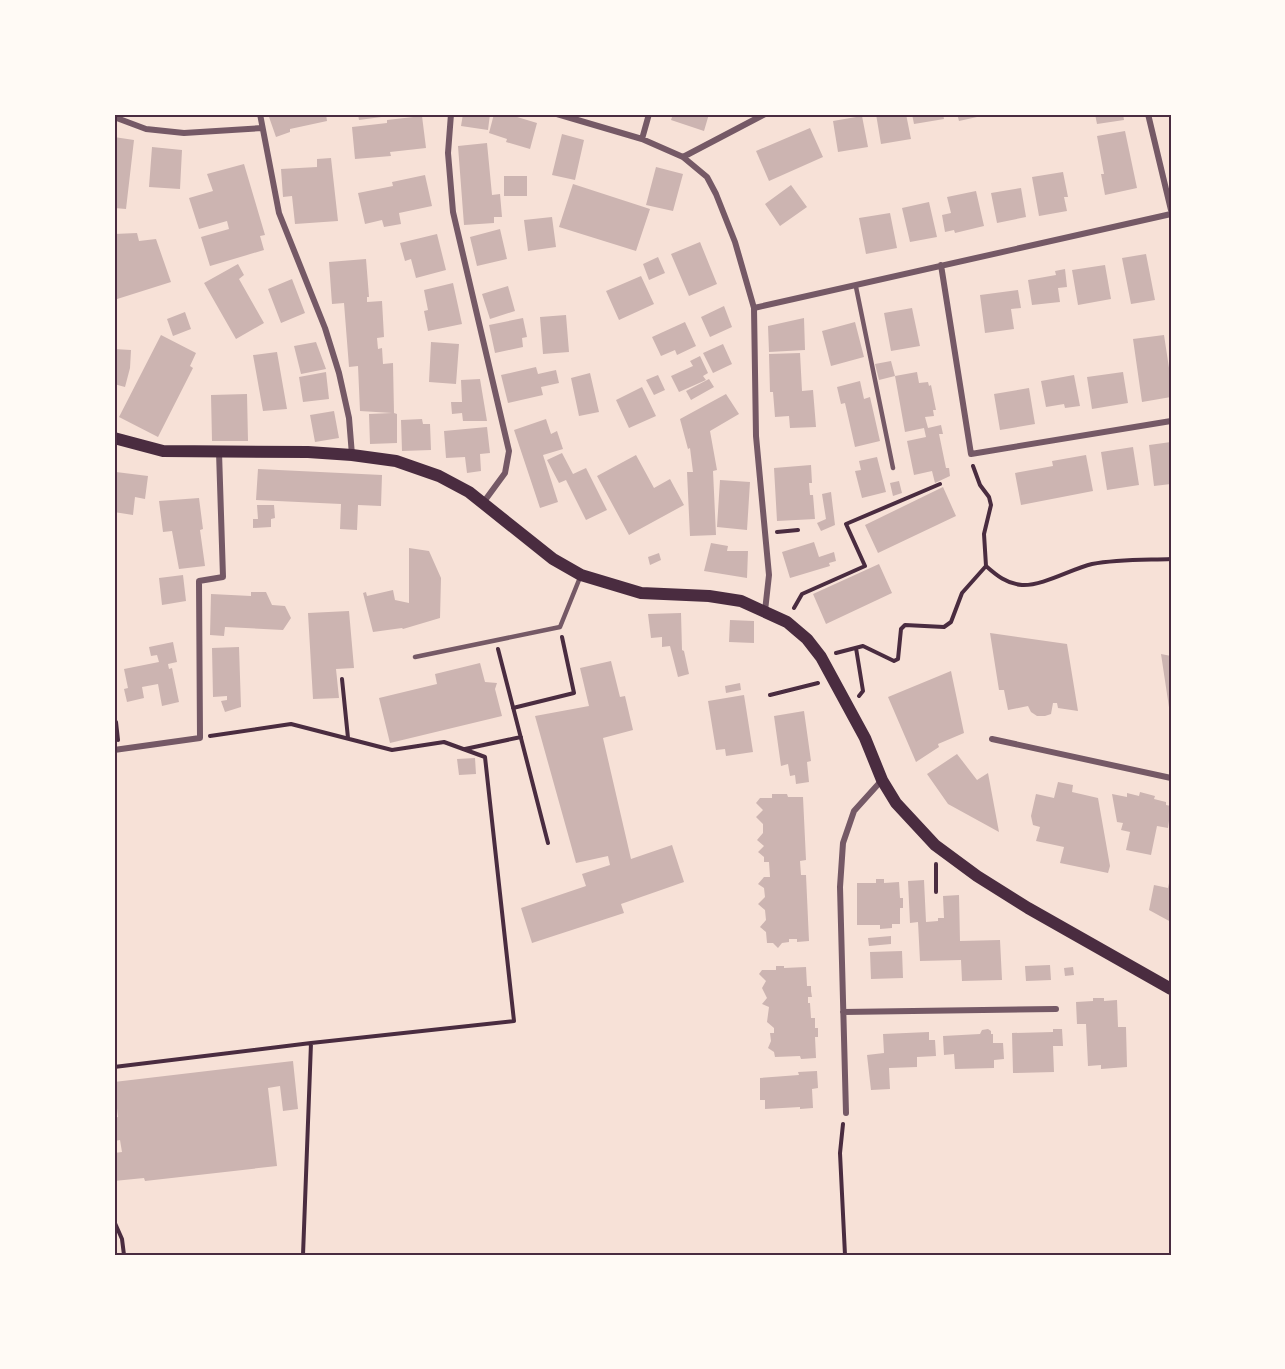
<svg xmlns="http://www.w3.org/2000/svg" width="1285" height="1369" font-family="Poppins,sans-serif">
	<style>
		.building { fill: #ccb4b1 }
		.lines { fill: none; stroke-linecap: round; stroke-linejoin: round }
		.path { stroke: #4a2c40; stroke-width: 4 }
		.service { stroke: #755966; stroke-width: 4.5 }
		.minor { stroke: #755966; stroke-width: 6 }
		.secondary { stroke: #4a2c40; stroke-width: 12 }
		.neatline { fill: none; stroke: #4a2c40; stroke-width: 2 }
	</style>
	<rect width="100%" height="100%" fill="#f7e1d7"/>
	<path class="building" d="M274,114H326L327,121L290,129V132L276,137L269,117Z
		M358,114H389V116L359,120Z
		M463,114H490L488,130L461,126Z
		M494,114H507L537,123L530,149L506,142L507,139L489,133Z
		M673,114H709L704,131L671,120Z
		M876,114H906L911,139L881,144Z
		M912,114H943L944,119L914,124Z
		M957,114H986V115L959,121Z
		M1095,114H1123L1124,120L1097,124Z
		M422,116L426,148L390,152L391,156L355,159L352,127L387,123V120Z
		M862,116L868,147L838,152L833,121Z
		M810,128L823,157L769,181L756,151Z
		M1125,131L1137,188L1105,195L1101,174H1104L1097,136Z
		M562,134L584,140L575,180L552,175Z
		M114,137L134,140L126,209L114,208Z
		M487,143L492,195L500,194L502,217H494V223L464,225L458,146Z
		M152,147L182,150L180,189L149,187Z
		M331,158L338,221L295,224L292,196L283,197L281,169L317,167V159Z
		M244,164L265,235L260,236L264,250L210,266L201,237L229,229L227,221L199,229L189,198L213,191L207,174Z
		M656,167L683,174L673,211L646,205Z
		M1063,172L1068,197H1064L1067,211L1039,216L1032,177Z
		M425,175L432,206L399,213L401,224L384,227L382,220L365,224L358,193L393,186L392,182Z
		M504,176H527V196H504Z
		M573,184L650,209L636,251L559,227Z
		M791,185L807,207L780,226L765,204Z
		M1021,188L1026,217L997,223L991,193Z
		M976,191L984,226L955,233L954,230L945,232L942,215L951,213L947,197Z
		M929,202L937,237L910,242L902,208Z
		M890,213L897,248L866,254L859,218Z
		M552,217L556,247L528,251L524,220Z
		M500,229L507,259L477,266L470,237Z
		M137,233L139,241L156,239L171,282L114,300V234Z
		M437,234L446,270L416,278L411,259L405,261L400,243Z
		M700,242L717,284L689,296L671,254Z
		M1146,254L1155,300L1131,304L1122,258Z
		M658,257L665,273L649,280L643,264Z
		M366,259L369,297H367V302L382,301L384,337L377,338L378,349L382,348L383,364L393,363L394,413L397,414V443L370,444L369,414L392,413L360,411L358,366L349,367L344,303L332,304L329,262Z
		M238,264L244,275L239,279L264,323L236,339L204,283Z
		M1105,265L1111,299L1078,305L1072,270Z
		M1065,269L1067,287L1058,288L1060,302L1032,305L1028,280L1056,275L1055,271Z
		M641,276L654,304L619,320L606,291Z
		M292,279L305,313L281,323L268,289Z
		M453,283L462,324L428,331L424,311L428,310L424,290Z
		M508,286L515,311L490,319L482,294Z
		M1018,290L1021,308L1011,309L1014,329L985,333L980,295Z
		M724,306L732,327L710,337L701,317Z
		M912,308L920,346L891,351L884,313Z
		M185,312L191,329L173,336L167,319Z
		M566,315L569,352L543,354L540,317Z
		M523,318L527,337L522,338L523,347L495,353L489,325Z
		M804,318L805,350L769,352L768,326Z
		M685,322L696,346L677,355L675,350L661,356L652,337Z
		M855,322L864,357L831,366L822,331Z
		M161,335L196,353L190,366L193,368L158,437L119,417Z
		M1164,335L1171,381V397L1142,402L1133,339Z
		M316,342L326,369L301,374L294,346Z
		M431,342L459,344L456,384L429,382Z
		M723,344L732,364L713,373L703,353Z
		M114,349L131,350L130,368L125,387L114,384Z
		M277,352L287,409L263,411L253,355Z
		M800,353L802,391L813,390L816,427L790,428L789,416L775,417L773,392H770L769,354Z
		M700,356L708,373L703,376L706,380L679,392L671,376L693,366L690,361Z
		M891,361L895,376L879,380L875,364Z
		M536,367L538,374L556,370L559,383L541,387L543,395L508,403L501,375Z
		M326,372L329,399L303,402L299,377Z
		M917,372L919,383L928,382L929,386L931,385L936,410H933L934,416L925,417L928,428L941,425L943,434H939L946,468H949L950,476L935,483L932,471L914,475L907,441L926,437L924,428L905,432L895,376Z
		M1123,372L1128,403L1092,409L1087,377Z
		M590,373L599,412L579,416L571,378Z
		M658,375L665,390L654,395L646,380Z
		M1074,375L1080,406L1065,408L1064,404L1046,407L1041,381Z
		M480,379L487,421H463L462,413L452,414L451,402H462L461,380Z
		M709,379L714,387L691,400L686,391Z
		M860,381L864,399L870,397L880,441L855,447L845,403L841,404L837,387Z
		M642,387L656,416L629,428L616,400Z
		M1029,388L1035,424L1000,430L994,394Z
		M247,394L248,441H212L211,395Z
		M726,394L739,414L710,431L717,470L713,471L716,535L690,536L687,472H693L690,448L688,449L680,419Z
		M334,411L339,438L315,442L310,415Z
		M422,419L423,424H430L431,450L402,451L401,420Z
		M546,419L551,434L557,431L563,449L543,455L558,502L540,508L514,430Z
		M487,427L490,453L480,454L481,471L467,473L465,457L446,458L444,431Z
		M1171,442V484L1154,486L1149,445Z
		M1133,447L1139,485L1107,490L1101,452Z
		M562,453L573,474L586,468L607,510L586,520L566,480L559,483L547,460Z
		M636,455L654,488L670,479L684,505L629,535L597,476Z
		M1086,455L1093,491L1021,505L1015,473L1053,466L1052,461Z
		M877,457L886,492L862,498L855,471L861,470L859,461Z
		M811,465L812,483H809L810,495H813L815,519L777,521L774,468Z
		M258,469L382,475L381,506L358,505L357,530L340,529L341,504L256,500Z
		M116,472L148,476L145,499L135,497L133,515L114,512Z
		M720,480L750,482L747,530L717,527Z
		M899,481L902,493L893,496L890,483Z
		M943,487L956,516L878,553L865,525Z
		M831,492L835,525L821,531L817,523L826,519L822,494Z
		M199,498L203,529L200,530L205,566L179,569L172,531L163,532L159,501Z
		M257,505H274L275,518L271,519V527L253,528V519H258Z
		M814,542L819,557L834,552L836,561L829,563L830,566L790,578L782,552Z
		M711,543L728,546L727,551H748L747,578L704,571Z
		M409,548L429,551L441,578L440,618L403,629L402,628L373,632L363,593L366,592L367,596L393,590L395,600L409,603Z
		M659,553L661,560L650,565L648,557Z
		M879,564L892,593L826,624L813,594Z
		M183,575L186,601L162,605L159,578Z
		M251,592H266L272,605L285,606L291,618L283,630L225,627L224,636L210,635L211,594L251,596Z
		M349,611L354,668L336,669L339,698L313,699L308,613Z
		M681,613L682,650L684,651L689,674L678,677L670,646L662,647V637L651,638L648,614Z
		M730,620L754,621V643L729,642Z
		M990,633L1067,644L1078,711L1058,708L1057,703H1053L1051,714L1045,716H1037L1031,712L1028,706L1008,710L1004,690H999Z
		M173,642L177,662L168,664L169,669L172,668L179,702L162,706L158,684L142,687L144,698L127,702L124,689L128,688L124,669L159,662L157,655L151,656L149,647Z
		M239,647L241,707L225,712L221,701L227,700V696L213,697L212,648Z
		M1161,654L1171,656V714H1170Z
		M611,661L620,697L625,696L633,730L603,738L631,859L672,845L684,882L621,904L624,913L532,943L521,908L586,886L582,874L610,865L608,856L576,863L535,716L589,706L580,668Z
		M480,663L485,682L497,683L495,689L502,716L390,743L379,698L437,684L435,674Z
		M951,671L964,733L938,744L939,747L916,762L888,697Z
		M740,683L741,690L726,693L725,686Z
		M744,695L753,752L726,756L725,749L716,750L708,701Z
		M804,711L811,761L807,762L809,782L796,784L795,775L790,776L788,764L781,766L774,716Z
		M957,754L977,780L988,773L999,832L948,804L927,774Z
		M475,758L476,774L459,775L457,759Z
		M1058,782L1073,785L1072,792L1098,798L1110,866L1108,873L1060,863L1064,847L1036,841L1040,827L1033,825L1031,816L1036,794L1054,798Z
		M1140,792L1155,796L1154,799L1166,802V805L1171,806L1168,828L1157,826L1151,855L1126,850L1130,832L1121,830L1123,823L1117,822L1112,794L1127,797V793L1139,796Z
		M772,794H787L788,797H803L806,860L800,861L801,875H806L809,941L797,942V939H789V942L782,943L778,948L773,943H767L766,932L760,927L766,920L765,910L758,904L765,897L764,888L758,884L764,877H770L769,862H764V857L758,852L764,846L757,840L763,833V824L756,817L763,810L756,803L760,798H772Z
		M1170,878H1171V922L1149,910L1154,885L1168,888Z
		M876,879H884V883L899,882L900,898H903V908H900V924H892V928L880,929V925H857V883H876Z
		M924,880L926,922L938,921V918H944L943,896L959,895L960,941L1000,940L1002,980L962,981L961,960L920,961L918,922L910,923L908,881Z
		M891,936V944L869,946L868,938Z
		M902,951L903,978L871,979L870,952Z
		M1050,965L1051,980L1026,981L1025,966Z
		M776,966H784V968L806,967L807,986H811V991L812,997H808V1003H810L811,1018H815V1028H818V1037H815L816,1058L801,1059L800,1056L775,1057L774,1052L768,1048L771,1041L770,1033H774V1028L767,1022L769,1007L762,1004L767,998L762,988L766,981L759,974L762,970H776Z
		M1073,967L1074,975L1065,976L1064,968Z
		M1093,998H1104V1001L1117,1000L1118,1027H1126L1127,1067L1101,1069V1065L1088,1066L1086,1024H1077L1076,1002L1093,1001Z
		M988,1029L991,1031V1034H993V1043H1003L1004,1059L994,1060V1068L955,1069L954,1054L944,1055L943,1036L980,1034L982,1030Z
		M1053,1029H1062L1063,1046H1053L1054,1072L1013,1073L1012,1033L1053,1032Z
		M929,1032V1040H935L936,1056L917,1057V1067L889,1068L890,1089L871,1090L867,1055L884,1053L883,1034Z
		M293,1061L298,1109L283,1111L280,1086L268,1088L277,1166L145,1181L144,1178L114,1181V1153L122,1152L120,1140L114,1141V1118L118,1117L114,1082Z
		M817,1071L818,1088L812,1089L813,1108L800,1109V1107L765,1109V1100H760V1078L799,1075L798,1072Z"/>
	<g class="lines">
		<path class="path" d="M777,532L798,530
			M986,566C996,575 1007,584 1022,585C1043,586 1071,569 1092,564C1118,559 1145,560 1171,559
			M794,608L802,594L865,566L846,524L940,484
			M856,648L863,691L859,696
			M498,649L548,843
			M836,653L863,646L894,661L898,659L901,629L905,625L944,627L951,622L962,593L986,566L984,534L991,505L989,497L980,485L973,466
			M342,679L348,738
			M770,695L818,683
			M513,708L574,693L562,637
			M116,722L118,740
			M210,736L291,724L392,750L444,742L485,757L514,1021L311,1043L303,1255
			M465,749L521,737
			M936,864V892
			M114,1067L311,1043
			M843,1124L840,1153L845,1255
			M114,1221L122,1239L124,1255"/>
		<path class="service" d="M856,287L893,468
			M415,657L560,627L581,575"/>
		<path class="minor" d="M260,114L279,213L325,328L339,373L349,418L352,455
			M451,114L448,153L453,212L509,451L505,473L483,503
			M557,114L642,139L683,157L707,177L716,194L735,242L754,308L756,436L769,575L765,611
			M1148,114L1171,210
			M114,117L146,129L184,133L262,128
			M642,139L649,114
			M683,157L765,114
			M941,265L971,454L1171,421
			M754,308L1171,214
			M992,739L1171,778
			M114,750L200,738L199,581L223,577L219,452
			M843,1012L1056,1009
			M846,1113L840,887L843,843L854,811L882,780"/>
		<path class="secondary" d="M114,438L163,451L308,452L352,455L396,461L439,476L469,492L553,559L581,575L641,593L709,596L741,601L787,622L807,639L821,657L865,738L882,780L896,803L935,845L977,876L1028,908L1171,989"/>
	</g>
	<rect width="1285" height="1369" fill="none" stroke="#fffaf5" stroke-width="231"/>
	<rect x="116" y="116" width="1054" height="1138" class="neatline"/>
</svg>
